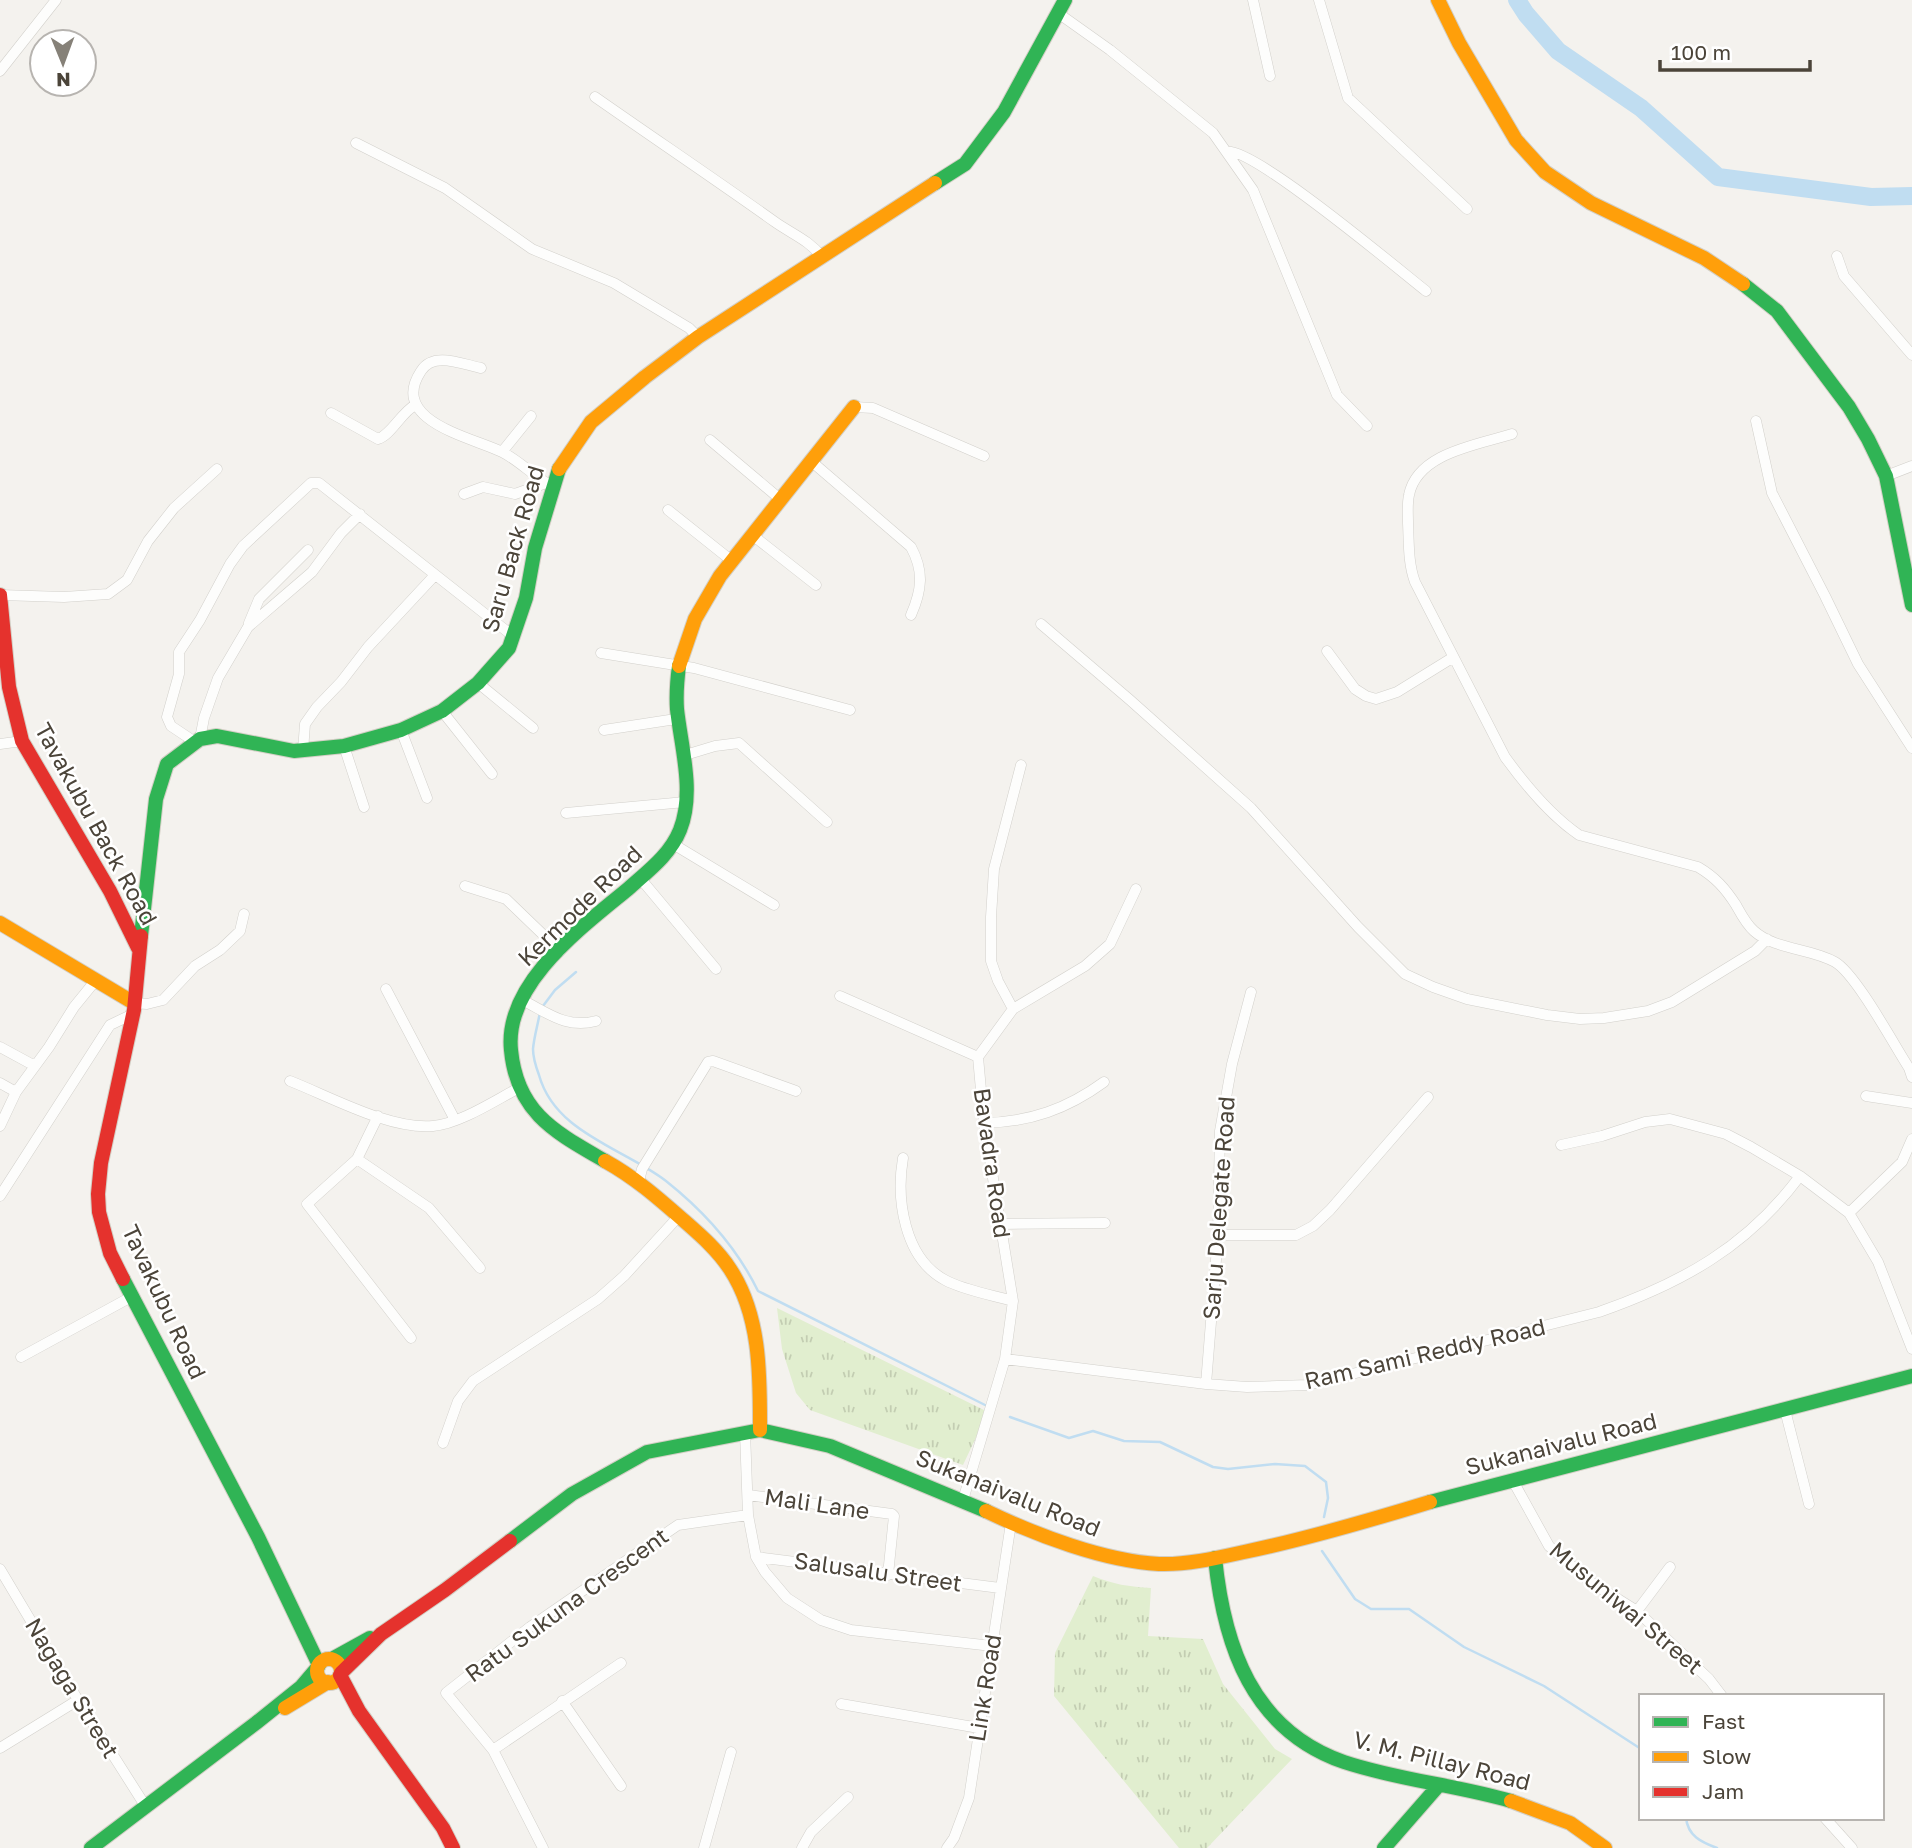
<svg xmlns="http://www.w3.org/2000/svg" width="1912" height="1848" font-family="'Golos Text',sans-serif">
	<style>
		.grass { fill: url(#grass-tufts) }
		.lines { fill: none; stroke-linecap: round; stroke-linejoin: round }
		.stream { stroke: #c0ddf1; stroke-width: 2.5 }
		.river { stroke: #c0ddf1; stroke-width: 18 }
		.street-casing { stroke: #d2d0cb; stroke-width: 11 }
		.fast-casing { stroke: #d3cfc5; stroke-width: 16 }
		.slow-casing { stroke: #d3cfc5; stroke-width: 16 }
		.jam-casing { stroke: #d3cfc5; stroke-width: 16 }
		.street { stroke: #fdfdfc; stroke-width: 10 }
		.fast { stroke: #30b455; stroke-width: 14 }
		.slow { stroke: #ff9f0a; stroke-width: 14 }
		.jam { stroke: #e5322d; stroke-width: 14 }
		.labels { text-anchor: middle; stroke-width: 5; stroke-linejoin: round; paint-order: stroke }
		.street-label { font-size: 23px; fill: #4b4439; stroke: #fff }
	</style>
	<defs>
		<pattern id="grass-tufts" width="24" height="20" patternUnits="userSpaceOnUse" patternTransform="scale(1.75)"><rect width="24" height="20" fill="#e1eecf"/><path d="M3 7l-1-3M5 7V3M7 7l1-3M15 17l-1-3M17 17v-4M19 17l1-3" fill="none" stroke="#c3cdb2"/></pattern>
	</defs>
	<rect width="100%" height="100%" fill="#f4f2ee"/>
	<path class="grass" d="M777,1308L988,1412L963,1465L810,1410L796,1393L782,1349Z
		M1093,1576C1112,1584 1130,1587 1151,1588L1148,1636L1203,1639L1223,1684L1275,1749L1292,1759L1207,1848H1179L1054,1696L1055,1653Z"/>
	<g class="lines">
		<path class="stream" d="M543,1006L555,990L576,972
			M540,1012C538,1024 534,1037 533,1049C533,1057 536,1067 539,1075C555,1133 623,1148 666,1181C705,1212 737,1248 758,1291L987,1406
			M1010,1417L1069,1438L1093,1431L1124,1441L1160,1442L1213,1467L1228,1469L1275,1464L1305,1466L1326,1482L1328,1498L1324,1517
			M1322,1551L1355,1599L1371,1609H1409L1464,1647L1544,1686L1641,1749
			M1686,1818C1688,1836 1701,1842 1717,1848"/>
		<path class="river" d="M1517,0L1526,14L1558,51L1641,108L1718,177L1871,197L1912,196"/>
		<defs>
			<path id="street" d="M1253,0L1270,76
				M1319,0L1348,98L1467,209
				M1058,13L1110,50L1213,133L1253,190L1337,395L1367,426
				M0,71L56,0
				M595,97C655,139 716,180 775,222C792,234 809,240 822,257
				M356,143L445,188L532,249L614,283L689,328L698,337
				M1227,152C1252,146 1398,269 1426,291
				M1837,256L1844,276L1912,355
				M481,368C462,364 433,351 421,371C388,421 471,437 502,452C520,461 534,477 552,486
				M854,407L873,408L984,456
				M331,413L378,439C391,435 401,413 415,405
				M1756,421L1772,493L1825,596L1858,664L1912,748
				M1512,434C1477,445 1417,453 1409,495C1407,504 1408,514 1408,523C1409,543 1408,563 1415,582L1505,757C1526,786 1550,815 1579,835L1698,867C1715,877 1725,888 1736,905C1741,914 1746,924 1754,931C1775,950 1811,948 1835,962C1856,974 1894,1045 1909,1068L1912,1077
				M710,440L780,499
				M502,452L531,416
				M811,461L911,547C924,571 922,590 911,615
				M1886,476L1912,466
				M464,494L483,487L515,494L546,483
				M668,510L732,561
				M751,534L816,585
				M0,595L64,597L108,594L127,580L148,541L174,508L217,469
				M249,623L259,599L308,550
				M1041,624L1130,700L1251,808L1358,927L1405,974L1433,987L1467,999L1547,1015L1580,1019L1604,1018L1648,1011L1672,1002L1755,951L1767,939
				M1327,651L1355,689L1366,696L1376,699L1397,692L1452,658
				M601,653L694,668L850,710
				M478,683L533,728
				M442,711L492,774
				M401,730L427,798
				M604,730L676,719
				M200,739L204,718L218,678L248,627L312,572L341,533L360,514
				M195,742L171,726L167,717L179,674V652L200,620L230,564L243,546L311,483H319L513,636
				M0,744L22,741
				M344,746L364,807
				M303,751L305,724L317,707L341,682L368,647L435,575
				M682,756L715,746L739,743L827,822
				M566,813L685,802
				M673,844L774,905
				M640,878L716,969
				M465,886L506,899L560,951
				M386,989L455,1120
				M840,996L978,1057
				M520,999C547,1012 565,1029 596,1021
				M134,1003L147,1004L163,1000L195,966L220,950L240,931L244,914
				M1013,1009L998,981L991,961V917L994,869L1021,765
				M0,1047L35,1066
				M290,1081C331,1097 390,1130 433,1126C459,1124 494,1101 517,1089
				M0,1083L16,1092
				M1866,1096L1912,1103
				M378,1116L357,1159L307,1204L411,1338
				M984,1123C1030,1122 1067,1109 1104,1082
				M0,1126L16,1092L49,1047L74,1007L96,980
				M1561,1145L1602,1136L1645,1122L1670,1119L1726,1134L1751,1147L1800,1176L1849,1213L1878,1262L1912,1349
				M903,1158C896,1199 904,1258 945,1280C963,1290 992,1295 1013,1301
				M357,1159L429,1208L480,1268
				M639,1181L642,1169L708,1062L713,1061L796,1091
				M0,1196L110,1025L133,1014
				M1849,1213L1902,1162L1912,1139
				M1001,1224L1105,1223
				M1218,1235H1296L1313,1226L1330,1210L1428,1097
				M21,1357L131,1297
				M1005,1359L1206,1384L1247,1387L1308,1385L1599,1312C1682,1283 1747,1247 1800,1176
				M1206,1384L1218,1235L1220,1131L1232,1064L1251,992
				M1785,1410L1809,1504
				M745,1432L748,1515L756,1557L765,1572L787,1598L821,1620L851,1630L992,1646
				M443,1443L458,1401L473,1381L598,1299L624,1276L679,1216
				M1513,1481L1549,1546L1589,1581L1637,1611L1709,1679L1722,1696
				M748,1495L892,1514L894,1516L888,1575
				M963,1500L1005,1359L1013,1301L984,1123L978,1057L1013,1009L1085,966L1110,944L1136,889
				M756,1557L1000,1588
				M0,1569L78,1700L146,1807
				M1637,1611L1670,1567
				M562,1701L621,1786
				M841,1704L979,1728
				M0,1748L78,1700
				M493,1750L621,1663
				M1825,1818L1852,1848
				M543,1848L493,1750L446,1693L530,1627L678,1525L748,1515
				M704,1848L731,1752
				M802,1848L811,1832L848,1797
				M947,1848L954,1838L969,1798L1011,1523"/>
			<path id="fast" d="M935,183L965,164L1004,112L1065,0
				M1743,284L1777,311L1849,407L1868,439L1886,476L1912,605
				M141,936L156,799L167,764L200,739L217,736L294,751L344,746L401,730L442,711L478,683L509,648L526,598L535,548L559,469
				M605,1161C555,1132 517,1113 511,1050C504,984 582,927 628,889C648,871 670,855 680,830C695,792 681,747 677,709C676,694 677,681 679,666
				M123,1279L258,1537L319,1665
				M1430,1502L1912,1376
				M510,1541L572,1494L647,1452L760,1430L830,1446L986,1511
				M1215,1558C1224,1646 1252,1730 1344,1762C1398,1780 1456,1785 1511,1801
				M332,1659L370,1638
				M91,1848L256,1723L301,1687L318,1667
				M1384,1848L1439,1785"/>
			<path id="slow" d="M1438,0L1459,43L1516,140L1545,172L1591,203L1704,258L1743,284
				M559,469L591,422L645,377L698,337L935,183
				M679,666L695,619L720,576L854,407
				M0,923L134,1003
				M605,1161C634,1177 657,1197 682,1219C699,1234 717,1249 730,1269C761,1316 760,1376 760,1430
				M986,1511C1036,1535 1104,1561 1159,1564C1187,1565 1217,1558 1244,1552C1307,1539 1368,1521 1430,1502
				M317 1671a12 12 0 1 1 24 0a12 12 0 1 1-24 0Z
				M285,1708L328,1682
				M1511,1801L1570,1823L1605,1848"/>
			<path id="jam" d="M0,595L9,687L22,741L110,891L138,948
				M123,1279L110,1253L99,1212L98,1194L101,1163L134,1010L141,936
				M341,1673L381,1634L445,1590L510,1541
				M340,1675L359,1711L443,1828L453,1848"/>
		</defs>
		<use href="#street" class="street-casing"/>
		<use href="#fast" class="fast-casing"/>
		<use href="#slow" class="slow-casing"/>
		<use href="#jam" class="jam-casing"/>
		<use href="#street" class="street"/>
		<use href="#fast" class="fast"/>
		<use href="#slow" class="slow"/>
		<use href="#jam" class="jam"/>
	</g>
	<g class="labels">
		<g class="street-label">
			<text transform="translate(513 549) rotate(-74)" y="8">Saru Back Road</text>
			<text transform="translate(96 824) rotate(61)" y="8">Tavakubu Back Road</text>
			<text transform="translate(580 906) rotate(-44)" y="8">Kermode Road</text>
			<text transform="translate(992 1163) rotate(82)" y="8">Bavadra Road</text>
			<text transform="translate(1219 1208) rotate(-86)" y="8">Sarju Delegate Road</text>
			<text transform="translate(164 1302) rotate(65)" y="8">Tavakubu Road</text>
			<text transform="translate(1425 1354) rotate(-13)" y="8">Ram Sami Reddy Road</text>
			<text transform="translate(1561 1444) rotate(-14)" y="8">Sukanaivalu Road</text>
			<text transform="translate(1008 1493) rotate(22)" y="8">Sukanaivalu Road</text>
			<text transform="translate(817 1504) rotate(8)" y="8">Mali Lane</text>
			<text transform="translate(878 1572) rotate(8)" y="8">Salusalu Street</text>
			<text transform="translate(567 1605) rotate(-36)" y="8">Ratu Sukuna Crescent</text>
			<text transform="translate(1626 1608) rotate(40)" y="8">Musuniwai Street</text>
			<text transform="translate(72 1688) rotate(59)" y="8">Nagaga Street</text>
			<text transform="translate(985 1688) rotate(-81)" y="8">Link Road</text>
			<text transform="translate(1442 1761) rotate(14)" y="8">V. M. Pillay Road</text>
		</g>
	</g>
	<rect x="1639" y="1694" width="245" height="126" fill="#ffffff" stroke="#b7b4b0" stroke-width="2"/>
	<rect x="1653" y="1717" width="35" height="10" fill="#30b455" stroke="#b7b4b0" stroke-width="2"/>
	<text x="1702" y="1729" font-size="21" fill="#4b4439">Fast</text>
	<rect x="1653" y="1752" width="35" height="10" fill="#ff9f0a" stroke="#b7b4b0" stroke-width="2"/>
	<text x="1702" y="1764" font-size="21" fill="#4b4439">Slow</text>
	<rect x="1653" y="1787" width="35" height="10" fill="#e5322d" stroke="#b7b4b0" stroke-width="2"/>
	<text x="1702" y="1799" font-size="21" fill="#4b4439">Jam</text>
	<g transform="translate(63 63) rotate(179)"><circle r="33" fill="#ffffff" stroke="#b7b4b0" stroke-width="2"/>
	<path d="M0-5L12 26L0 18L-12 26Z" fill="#868178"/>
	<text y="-10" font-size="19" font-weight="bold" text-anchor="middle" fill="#4b4439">N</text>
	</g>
	<path d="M1660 60v10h150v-10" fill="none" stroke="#4b4439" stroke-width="3.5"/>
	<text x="1671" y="60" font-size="21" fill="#4b4439" stroke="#ffffff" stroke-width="5" paint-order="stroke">100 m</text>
</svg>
